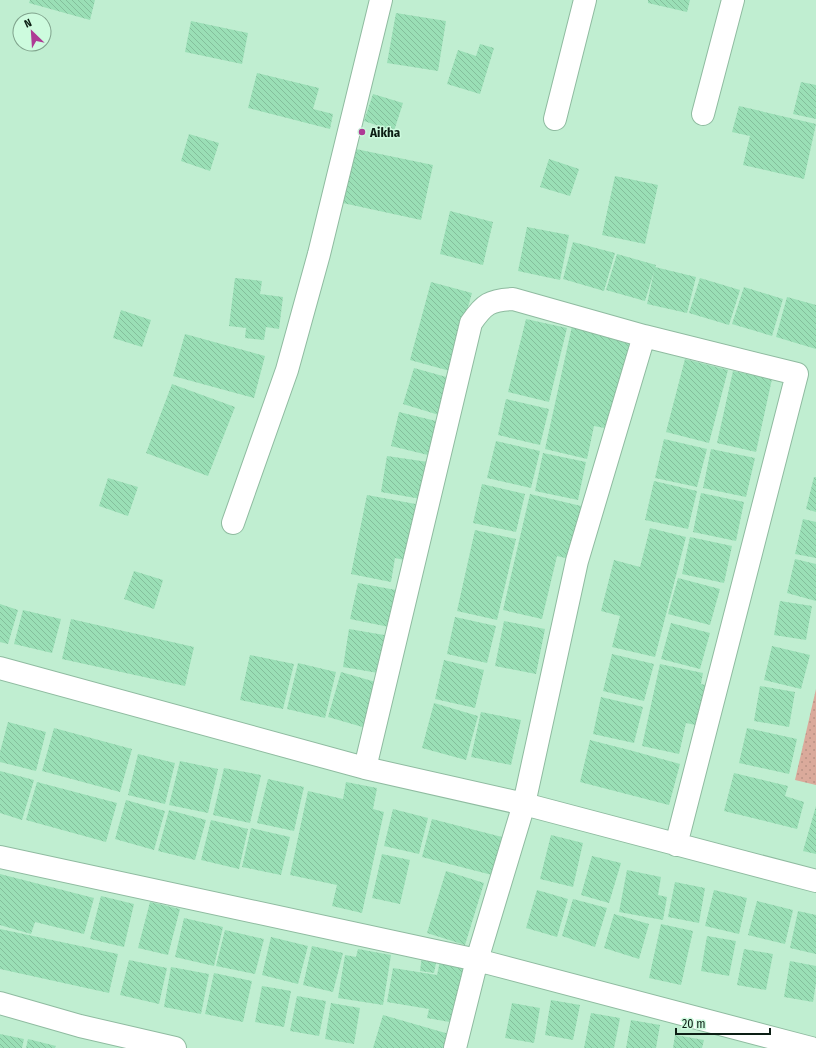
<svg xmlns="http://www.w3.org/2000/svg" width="816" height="1048" font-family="'Fira Sans Condensed',sans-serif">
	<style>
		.green { fill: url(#green-dots) }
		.building { fill: url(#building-back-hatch) }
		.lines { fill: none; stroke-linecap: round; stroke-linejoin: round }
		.minor-casing { stroke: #8fbba0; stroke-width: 24 }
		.minor { stroke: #fff; stroke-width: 22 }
		.poi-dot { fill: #ae3b95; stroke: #cdfbde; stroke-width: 1.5 }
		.labels { text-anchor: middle; stroke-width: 3; stroke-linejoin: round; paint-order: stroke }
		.poi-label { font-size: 13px; font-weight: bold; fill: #0c1e14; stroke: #cdfbde; text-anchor: start }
	</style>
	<defs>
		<pattern id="green-dots" width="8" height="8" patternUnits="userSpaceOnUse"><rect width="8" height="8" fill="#daaa9b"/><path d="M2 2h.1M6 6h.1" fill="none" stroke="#ba9285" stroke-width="1.8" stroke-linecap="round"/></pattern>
		<pattern id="building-back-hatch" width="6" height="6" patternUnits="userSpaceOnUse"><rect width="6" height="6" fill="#9adfb6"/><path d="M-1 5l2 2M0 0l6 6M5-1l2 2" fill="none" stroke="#84bf9c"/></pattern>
	</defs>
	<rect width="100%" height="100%" fill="#c0eed1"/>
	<path class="green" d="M816,689V785L795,780Z"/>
	<path class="building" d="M30,0H95L90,20L29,3Z
		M648,0H690L687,12L648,3Z
		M396,13L446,21L438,71L387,63Z
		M191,21L248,33L242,64L185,52Z
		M480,44L494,48L480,94L447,84L458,50L476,56Z
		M257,73L319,88L313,109L333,114L330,129L248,108Z
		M801,82L816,85V119L793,114Z
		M373,94L403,103L394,131L364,121Z
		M739,106L816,124L804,179L743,165L750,136L732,132Z
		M189,134L219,143L210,171L181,161Z
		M351,148L433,165L421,220L338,202Z
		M549,159L579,169L570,196L540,187Z
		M615,176L658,185L645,244L602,235Z
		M450,211L493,222L483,265L440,254Z
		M527,227L569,235L560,280L518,271Z
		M573,242L615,253L604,291L563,279Z
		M617,254L656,265L645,301L606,290Z
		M655,267L696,277L687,313L647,304Z
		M235,278L262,281L260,294L283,297L279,329L266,327L264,340L245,338L246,328L229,326Z
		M700,278L740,290L729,325L689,313Z
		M431,282L472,293L450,371L410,360Z
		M744,287L783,299L772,336L732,324Z
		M787,297L816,305V349L776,337Z
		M121,310L151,320L142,347L113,338Z
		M526,319L567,328L549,402L508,392Z
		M572,326L634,339L615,430L594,426L587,459L545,449Z
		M185,334L265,356L254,398L173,376Z
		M685,359L728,370L709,443L666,432Z
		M414,368L450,378L439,415L403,404Z
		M733,371L772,379L756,452L717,443Z
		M172,384L235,407L208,476L146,453Z
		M506,399L549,409L540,445L498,435Z
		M399,412L436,421L428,455L391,446Z
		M664,439L707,449L697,487L655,478Z
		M496,441L540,451L531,488L487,478Z
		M711,449L755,458L746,497L703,488Z
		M543,453L586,462L578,500L535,491Z
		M387,456L428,462L421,499L381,492Z
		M814,477H816V512L806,509Z
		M108,478L138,487L128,516L99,506Z
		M654,481L697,491L688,529L645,520Z
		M482,484L525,494L516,532L473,523Z
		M701,493L744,502L736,541L693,532Z
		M530,494L594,509L582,562L557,556L542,619L503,610Z
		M367,495L421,505L409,561L395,558L391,582L351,574Z
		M803,519L816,522V558L795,554Z
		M650,528L686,537L655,657L612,647L620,616L601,611L614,560L640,567Z
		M475,530L516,539L497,620L457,611Z
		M690,537L732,546L724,583L682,574Z
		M795,559L816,564V601L787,593Z
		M134,571L163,580L154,609L124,599Z
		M678,578L720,589L710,625L668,614Z
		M358,583L396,590L389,627L350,619Z
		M780,601L812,606L806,640L774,635Z
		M0,604L18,610L8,644L0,642Z
		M23,610L61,619L52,653L14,644Z
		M455,617L496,626L487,663L447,654Z
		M71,619L194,647L185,686L62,659Z
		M504,621L545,629L536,674L495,666Z
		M671,623L710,633L700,669L661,659Z
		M349,629L390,636L384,674L343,667Z
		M772,646L810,655L801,689L764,680Z
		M612,654L654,664L644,701L603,691Z
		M250,655L294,664L283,709L240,700Z
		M444,660L484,670L475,708L435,699Z
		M298,663L336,672L325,718L287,709Z
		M660,664L703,673L701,684L719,688L710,728L686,723L679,754L642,746Z
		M341,672L386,685L373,730L328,717Z
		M760,686L795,692L789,727L754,721Z
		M601,697L643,707L634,743L593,734Z
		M434,703L478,716L466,760L422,748Z
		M481,712L521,720L511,765L471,757Z
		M8,722L46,732L36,771L0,762V752Z
		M54,728L132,749L120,792L42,771Z
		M747,728L797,739L789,774L739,763Z
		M590,740L633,751L630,763L633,751L680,764L669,805L580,782Z
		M138,754L175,763L165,804L128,795Z
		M180,761L218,769L208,813L169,805Z
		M224,768L261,775L250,823L213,815Z
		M0,771L34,780L22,820L0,813Z
		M734,773L788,786L785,796L804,802L797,829L724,811Z
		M268,779L304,787L294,831L257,823Z
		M37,782L117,803L106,842L26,820Z
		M346,782L377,788L373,809L384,812L362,913L332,906L337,885L290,875L308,791L343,799Z
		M126,800L165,811L154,850L115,839Z
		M816,806V854L803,851Z
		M393,809L428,818L419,854L384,846Z
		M169,810L206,820L195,860L158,851Z
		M432,819L502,837L492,875L422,857Z
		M211,820L248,829L239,869L201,860Z
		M251,828L290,837L281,875L242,867Z
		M551,835L583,843L573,887L540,879Z
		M382,854L410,860L400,904L372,898Z
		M592,856L621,863L609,903L581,895Z
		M627,870L661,877L658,895L667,897L663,920L619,912Z
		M446,871L484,883L465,945L427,933Z
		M0,874L94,898L84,934L35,922L31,934L0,925Z
		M675,882L705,888L699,923L668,917Z
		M537,890L568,899L557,937L526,928Z
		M714,890L747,898L739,934L705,926Z
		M101,896L134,904L124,947L90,939Z
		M573,899L607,908L595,947L562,936Z
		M757,901L793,910L785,944L748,935Z
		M150,902L180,909L168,955L138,948Z
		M798,911L816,915V954L790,948Z
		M614,914L649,924L639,959L604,948Z
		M184,918L223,927L214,966L175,957Z
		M661,924L693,931L681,985L649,978Z
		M0,929L118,954L109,993L0,969Z
		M225,930L264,939L255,974L216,966Z
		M707,936L736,941L729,976L701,971Z
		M271,937L308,946L298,984L262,975Z
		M312,946L343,953L333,992L303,985Z
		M358,949L391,955L383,1005L338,998L345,955L356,957Z
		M744,949L773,954L766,990L737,985Z
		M422,956L437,958L434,973L420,971Z
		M129,960L167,968L159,1004L120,995Z
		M440,961L471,966L461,1024L427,1018L429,1009L387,1002L393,968L437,975Z
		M790,961L816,966V983L813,1002L784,997Z
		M171,967L209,974L201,1014L164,1007Z
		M214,973L252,981L243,1022L205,1014Z
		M262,986L291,991L284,1027L255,1022Z
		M297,996L326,1001L319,1036L290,1031Z
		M551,1000L580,1005L573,1040L545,1035Z
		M331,1003L360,1008L354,1044L325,1039Z
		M512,1003L540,1008L534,1043L505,1038Z
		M591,1013L620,1018L614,1048H584Z
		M383,1015L456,1036L453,1048H373Z
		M631,1020L660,1025L656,1048H626Z
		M0,1034L24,1039L22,1048H0Z
		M675,1035L704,1040L702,1048H673Z
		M28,1039L56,1046L55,1048H26Z"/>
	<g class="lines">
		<defs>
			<path id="minor" d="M703,114L733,0
				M555,119L585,0
				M233,523L287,370L319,254L381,0
				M0,668L365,768L524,804L816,881
				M365,768L471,323C484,304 490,300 513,299L644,336L797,374L676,845
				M0,857L477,960L811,1048
				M0,1003L80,1026L175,1048
				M455,1048L477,960L524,804L577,561L644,336"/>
		</defs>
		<use href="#minor" class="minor-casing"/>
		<use href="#minor" class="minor"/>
	</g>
	<circle class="poi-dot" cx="362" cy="132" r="4"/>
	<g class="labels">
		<g class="poi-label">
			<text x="370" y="137">Aikha</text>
		</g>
	</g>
	<g transform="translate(32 32) rotate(335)"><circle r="19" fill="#cdfbde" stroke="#80a38d"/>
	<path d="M0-3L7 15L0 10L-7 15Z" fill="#ae3b95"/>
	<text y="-6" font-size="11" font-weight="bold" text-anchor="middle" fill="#0c1e14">N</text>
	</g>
	<path d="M676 1028v6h94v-6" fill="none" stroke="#0c1e14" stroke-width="2"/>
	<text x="682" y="1028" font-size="12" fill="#0c1e14" stroke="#cdfbde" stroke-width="3" paint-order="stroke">20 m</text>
</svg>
